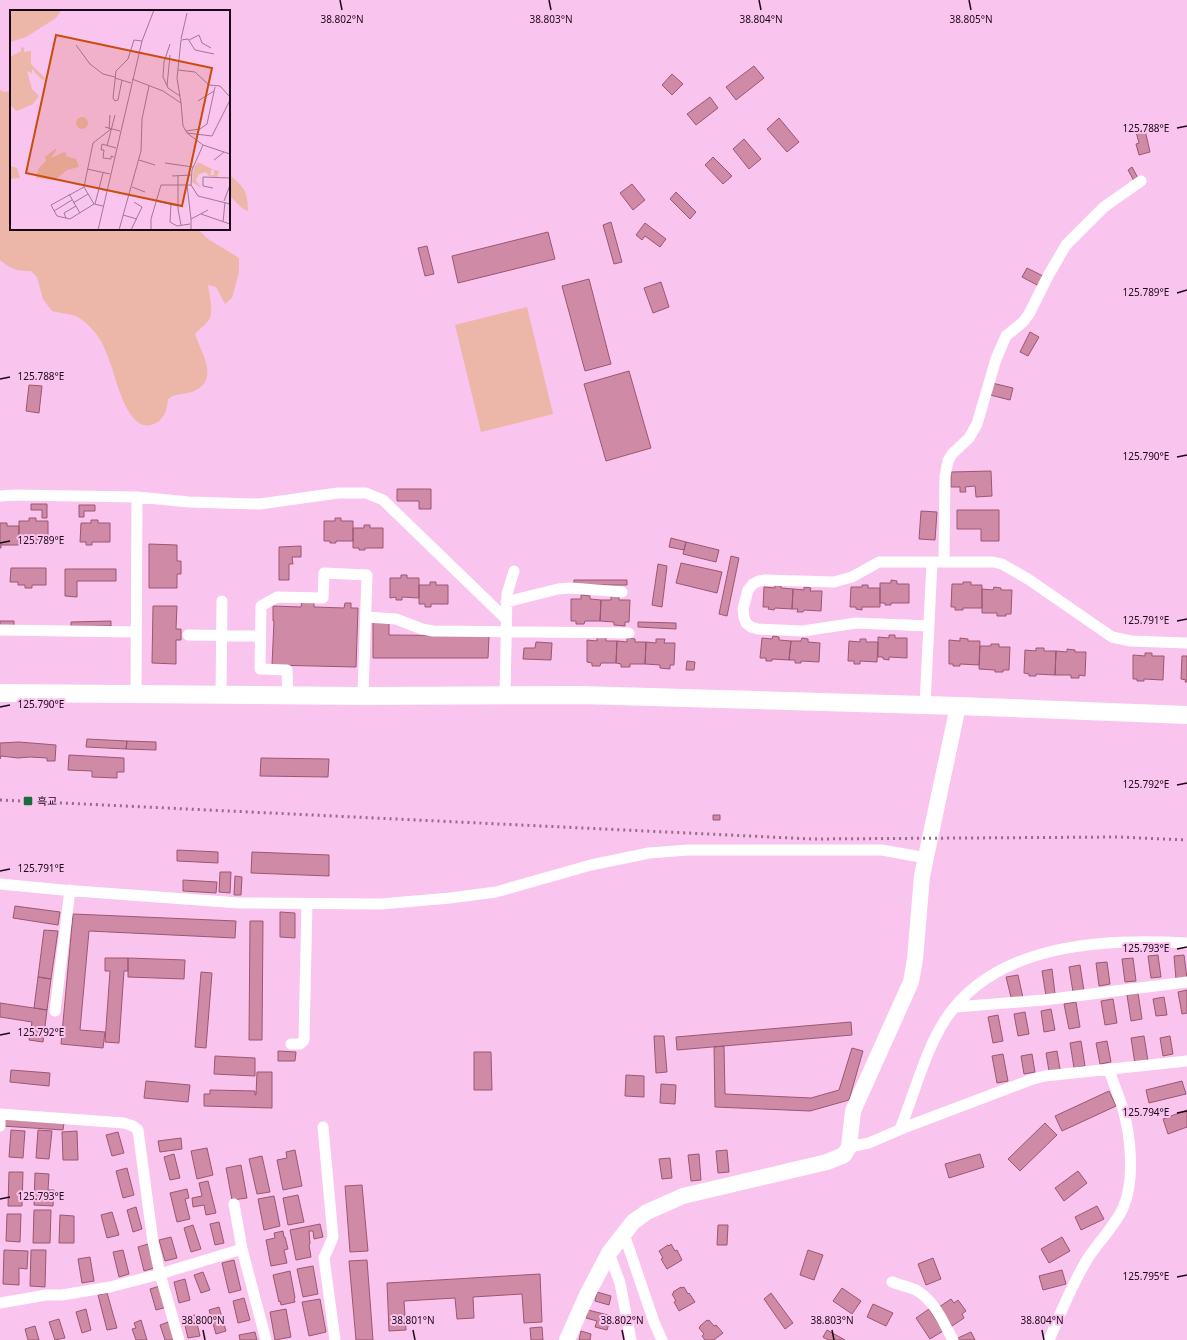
<svg xmlns="http://www.w3.org/2000/svg" width="1187" height="1340" font-family="'Noto Sans','Noto Sans KR',sans-serif">
	<style>
		.green { fill: #ecb6a9 }
		.building { fill: #cf8aa5; stroke: #9c5673 }
		.lines { fill: none; stroke-linecap: round; stroke-linejoin: round }
		.street { stroke: #fff; stroke-width: 11 }
		.secondary { stroke: #fff; stroke-width: 16 }
		.primary { stroke: #fff; stroke-width: 18 }
		.rail { stroke: #936d8c; stroke-width: 3; stroke-dasharray: 2 4; stroke-linecap: butt }
		.ticks { fill: none; stroke: #1c0719; stroke-width: 1.5 }
		.poi-dot { fill: #186c3e; stroke: #f9c4ed; stroke-width: 1.5 }
		.labels { text-anchor: middle; stroke-width: 4; stroke-linejoin: round; paint-order: stroke }
		.poi-label { font-size: 11px; fill: #1c0719; stroke: #f9c4ed; text-anchor: start }
		.inset-road { fill: none; stroke: #a17898; stroke-width: 1 }
		.view { fill: #c94d0e; fill-opacity: 0.15; stroke: #c94d0e; stroke-width: 2 }
		.inset-edge { fill: none; stroke: #1c0719; stroke-width: 2 }
		.ticks-label { font-size: 10px; text-anchor: middle; fill: #1c0719; stroke: #f9c4ed; stroke-width: 4; stroke-linejoin: round; paint-order: stroke }
	</style>
	<rect width="100%" height="100%" fill="#f9c4ed"/>
	<path class="green" d="M0,90L4,92L11,91V229H198L208,239L239,258V272L232,298L225,304L216,287L208,285C209,295 214,311 209,320C206,324 198,330 195,334C201,352 220,380 194,391C189,394 182,393 176,395C173,395 170,398 168,399C167,408 166,415 159,421C130,442 117,382 111,365C107,355 104,344 97,335C92,328 84,320 76,316C70,314 59,313 52,311L43,299L37,277L31,271C16,271 11,269 0,260Z
		M229,175C244,186 248,192 248,211L242,208L229,195Z
		M527,307L553,414L481,432L455,325Z"/>
	<path class="building" d="M754,66L764,78L736,100L726,87Z
		M672,74L683,84L672,95L662,85Z
		M710,97L718,108L696,125L687,114Z
		M779,118L799,142L787,152L767,129Z
		M1145,130L1150,152L1139,155L1136,144L1139,143L1136,132Z
		M744,139L761,159L749,169L733,149Z
		M713,157L732,176L723,184L705,165Z
		M1132,167L1138,178L1134,181L1128,170Z
		M632,184L645,200L633,210L620,193Z
		M676,192L696,212L690,219L670,199Z
		M611,222L622,262L614,264L603,225Z
		M645,223L666,239L660,247L645,236L642,240L636,235Z
		M548,232L555,259L458,283L452,256Z
		M427,246L434,274L425,276L418,248Z
		M1027,268L1043,276L1039,286L1022,277Z
		M589,279L611,364L585,371L562,286Z
		M661,282L669,307L653,313L644,288Z
		M1030,332L1039,337L1028,356L1020,352Z
		M629,371L651,448L606,461L584,384Z
		M992,383L1013,388L1010,400L990,395Z
		M29,385L42,386L39,413L26,411Z
		M991,471L992,496L976,497L975,486L965,487L966,492H960V487H951V472Z
		M397,489H431V509H419V501H397Z
		M31,504H47V518H42V510H31Z
		M79,505H95V511H84V517H79Z
		M957,510H999V541H981V529H957Z
		M921,511L937,512L935,540L919,539Z
		M29,518H36V521H48V540H30V543H24V540H19V521H29Z
		M335,518H341V521H353V541H336V543H330V541H324V521H335Z
		M91,520H98V523H110V542H92V545H86V542H80L81,523H91Z
		M0,523H7V526H19V545H1V548H0Z
		M364,525H370V528H383V548H365V550H359V548H353V528H364Z
		M671,538L686,542L684,550L669,547Z
		M686,542L719,550L716,562L683,554Z
		M149,544L177,545V561H181V574H177V588H149Z
		M301,546V557H292L293,564H289V580H279V547Z
		M731,556L739,558L727,616L719,614Z
		M681,563L722,572L717,593L676,583Z
		M658,564L667,566L662,607L652,605Z
		M11,568H46V585H32V588H25V585H18V582H10Z
		M65,569H116V581H77V597L65,596Z
		M401,575H407V578H419V598L402,597V600H396V597L390,598V578H401Z
		M574,580H627V585H574Z
		M891,580L897,581V584H909V603H891V605H885V603H880V583H891Z
		M430,582H436V585H448V604H431V607H425V604H419V585H430Z
		M963,582H971V585H982V608H963V610H955V607H951L952,584H963Z
		M775,585L781,586V588L793,589L792,609L775,608L774,610L768,609L769,607H763L764,587L775,588Z
		M862,585H868V588H880V607H862V610L856,609V607H850L851,587H862Z
		M804,587L811,588L810,591H822L821,611L804,610L803,612H797L798,609H792L793,589L804,590Z
		M994,587L1001,588V590H1012L1011,614H1006V616H997V613H982V589L993,590Z
		M581,595L590,596V599L601,600L600,621H585L584,624H576V621H571V599H581Z
		M611,596L619,597V600H630L629,622H625V626L614,625V622L600,621L601,600H611Z
		M302,601H314V607L344,608L345,603H351V608H358L356,667L272,665L274,621H273V606L301,607Z
		M153,606H177L176,629H181V640H176V664L152,663Z
		M373,620H389V635L489,636L488,658H373Z
		M0,621H14V626H0Z
		M111,621V626L71,627V622Z
		M638,622L676,623V629L638,627Z
		M889,635H895V638H907V658L889,657V660L883,659V657H878V637L889,638Z
		M773,636L779,637V640L791,641L789,660L772,659V661H766V658H760L762,638L772,639Z
		M597,637L606,638V641H617L616,663H601L600,666H592V663L587,662V640L597,641Z
		M627,638L635,639V642H646L645,664H630V667H621V664L616,663L617,641L627,642Z
		M802,638L808,639V642L820,643L819,662L801,661V663H795V660H789L791,641H801Z
		M960,638L968,639V641H980L979,665L960,664V666H953V664H949V640L960,641Z
		M656,639H665L664,643H675L674,665H670V669L660,668V665L645,664L646,642L656,643Z
		M860,639H866V642H878L877,662L860,661V664H854V661H848L849,641L860,642Z
		M536,642L552,643L551,660L523,659L524,648H535Z
		M991,644H999V647H1010L1009,670H1003V672H995V670L979,669L980,646H991Z
		M1036,648H1044V651H1056L1055,675L1036,674V676H1029V674L1024,673L1025,650L1036,651Z
		M1067,649L1075,650V652H1086L1085,676L1079,675V678H1071V675H1055L1056,651L1067,652Z
		M1145,653H1152V656H1164L1163,680L1144,679V681H1137V679H1133V655L1145,656Z
		M1182,656H1187V682H1185L1186,680L1181,679Z
		M687,661L695,662L694,670H686Z
		M87,739L127,741L126,749L86,747Z
		M127,741L156,742V750L126,749Z
		M19,742L56,745L55,761H47V758L30,757L18,758L1,756L0,759V743Z
		M69,755L124,758V772H117V778L92,777V771L68,770Z
		M261,758L329,759L328,777L260,776Z
		M713,815H720V820H713Z
		M177,850L218,852V863L177,861Z
		M252,852L329,855V876L251,873Z
		M220,872H231L230,893L219,892Z
		M235,876L242,877L241,895H234Z
		M183,880L217,882L216,893L183,891Z
		M15,906L60,912L58,925L13,918Z
		M280,912L295,913V938L280,937Z
		M73,914L236,921L235,938L89,931L80,1030L105,1032L103,1048L61,1044Z
		M250,921H263L262,1040H249Z
		M44,930L58,931L51,979L38,977Z
		M1158,955L1161,977L1151,978L1148,956Z
		M1184,955L1187,978L1176,979L1174,956Z
		M105,958H128V971H124L119,1043L105,1042L110,971H105Z
		M128,958L185,960L184,979L128,977Z
		M1133,958L1136,981L1125,982L1122,959Z
		M1107,962L1110,984L1099,986L1096,963Z
		M1080,965L1084,991L1073,992L1069,967Z
		M1052,969L1055,994L1046,996L1042,971Z
		M201,972L212,973L206,1048L195,1047Z
		M1018,975L1023,998L1012,1001L1006,977Z
		M38,977L51,979L47,1010L34,1008Z
		M1187,990V1013L1182,1014L1178,992Z
		M1138,993L1142,1019L1131,1021L1127,995Z
		M1164,997L1167,1015L1156,1016L1153,999Z
		M1113,999L1117,1023L1105,1025L1101,1001Z
		M1076,1002L1080,1027L1069,1029L1064,1004Z
		M0,1003L47,1010L43,1042L29,1040L32,1022L0,1017Z
		M1051,1009L1055,1030L1044,1032L1041,1011Z
		M1025,1012L1029,1034L1018,1036L1014,1014Z
		M998,1015L1003,1041L993,1043L988,1017Z
		M851,1022L852,1035L677,1050L676,1037Z
		M654,1036H664L667,1072L656,1073Z
		M1144,1036L1148,1061L1135,1064L1131,1038Z
		M1170,1036L1173,1054L1163,1056L1160,1038Z
		M1081,1041L1085,1066L1074,1068L1070,1043Z
		M1107,1041L1111,1062L1100,1064L1096,1043Z
		M724,1046L725,1094L811,1098L839,1090L852,1048L863,1051L849,1100L810,1111L715,1107L714,1047Z
		M278,1051L296,1052L295,1061H278Z
		M1057,1051L1060,1069L1049,1071L1046,1053Z
		M474,1052H491L492,1090H474Z
		M1003,1054L1008,1081L997,1083L992,1056Z
		M1032,1054L1035,1072L1024,1074L1021,1056Z
		M215,1056L255,1058V1076L214,1074Z
		M11,1070L50,1073L49,1086L10,1082Z
		M257,1072H272V1108L204,1106V1094H210V1090L255,1091V1095H256Z
		M626,1075L644,1076V1097L625,1096Z
		M146,1081L190,1085L188,1102L144,1098Z
		M1182,1081L1186,1094L1149,1103L1146,1090Z
		M661,1084L676,1085L675,1104L660,1103Z
		M1109,1091L1116,1106L1062,1131L1055,1116Z
		M1187,1110V1127L1168,1134L1163,1119Z
		M2,1119L64,1123L63,1130L2,1126Z
		M1045,1123L1057,1135L1020,1171L1008,1159Z
		M11,1130L25,1131L23,1158L9,1157Z
		M38,1130L52,1131L49,1159L36,1158Z
		M77,1131L78,1160H63L62,1132Z
		M118,1132L124,1153L112,1156L106,1135Z
		M181,1138L182,1149L160,1152L158,1141Z
		M207,1148L213,1175L197,1179L191,1151Z
		M295,1150L302,1186L283,1190L277,1160L287,1158L286,1152Z
		M727,1150L729,1172L718,1173L716,1151Z
		M174,1154L180,1178L170,1180L164,1157Z
		M699,1154L701,1180L691,1181L688,1155Z
		M980,1154L984,1167L949,1178L945,1164Z
		M262,1156L270,1192L257,1194L249,1159Z
		M670,1158L672,1178L662,1179L659,1159Z
		M241,1165L247,1198L232,1200L226,1168Z
		M127,1168L134,1195L123,1198L116,1171Z
		M1078,1171L1087,1183L1064,1201L1055,1188Z
		M9,1172H23L22,1206H8Z
		M35,1173L49,1174L48,1190H54L53,1206L34,1205Z
		M208,1181L216,1213L206,1215L204,1205L193,1207L192,1198L202,1196L199,1183Z
		M362,1185L368,1251L350,1252L345,1186Z
		M187,1189L189,1198L185,1199L190,1219L177,1222L170,1193Z
		M298,1195L304,1222L288,1225L283,1198Z
		M274,1196L280,1226L264,1230L258,1199Z
		M1097,1206L1104,1219L1081,1230L1075,1217Z
		M136,1207L142,1229L133,1232L127,1210Z
		M34,1210H51L50,1243H33Z
		M112,1212L119,1235L107,1238L101,1215Z
		M7,1214H21L20,1242L6,1241Z
		M60,1215L74,1216V1243H59Z
		M219,1222L224,1243L215,1245L210,1224Z
		M320,1224L323,1237L314,1239L313,1231H309L310,1244L309,1245L311,1257L296,1260L290,1230Z
		M193,1225L201,1249L191,1252L184,1228Z
		M718,1225H728L727,1245H717Z
		M283,1231L284,1237H285L288,1249L284,1250L287,1263L271,1266L266,1240L275,1238L274,1233Z
		M171,1237L177,1258L165,1261L159,1240Z
		M1062,1237L1070,1251L1049,1263L1041,1249Z
		M148,1244L154,1268L144,1271L138,1247Z
		M671,1244L675,1251L677,1250L682,1260L667,1269L661,1259L663,1258L659,1251L668,1245L669,1246Z
		M4,1250L28,1251L27,1269L19,1268V1285L3,1284Z
		M31,1250H46L45,1287L30,1286Z
		M123,1250L129,1274L119,1277L113,1252Z
		M808,1250L823,1255L814,1280L800,1275Z
		M90,1257L94,1281L82,1283L78,1259Z
		M933,1258L941,1279L926,1285L918,1264Z
		M234,1260L241,1290L229,1293L222,1263Z
		M367,1260L373,1340H356L349,1261Z
		M313,1266L318,1294L303,1297L297,1269Z
		M1062,1270L1066,1284L1043,1290L1039,1276Z
		M290,1271L295,1298L294,1299L295,1302L281,1305L280,1301L279,1302L273,1275Z
		M203,1272L210,1290L201,1293L194,1275Z
		M540,1274L542,1322L524,1323L522,1294L473,1297L474,1318L457,1319L455,1298L404,1301L406,1330L389,1331L387,1283Z
		M185,1279L190,1300L179,1303L174,1282Z
		M160,1286L167,1307L156,1310L150,1289Z
		M681,1287V1288L684,1287L688,1294L689,1293L695,1302L679,1311L674,1302L676,1301L672,1294L674,1293L673,1292Z
		M842,1288L861,1301L852,1314L833,1301Z
		M597,1292L611,1296L609,1305L595,1301Z
		M107,1293L117,1328L107,1330L98,1295Z
		M771,1293L793,1323L785,1329L764,1299Z
		M244,1298L250,1320L238,1323L233,1301Z
		M320,1299L326,1332L309,1336L302,1302Z
		M951,1299L954,1303L958,1300L966,1311L962,1314L964,1318L952,1326L939,1307Z
		M873,1304L893,1313L886,1326L867,1317Z
		M219,1307L226,1331L216,1334L209,1310Z
		M86,1309L91,1330L82,1333L76,1312Z
		M286,1309L291,1337L275,1340L270,1312Z
		M929,1309L943,1331L930,1339L916,1318Z
		M588,1310L608,1315L606,1319L610,1320L607,1330L595,1327L597,1321L586,1318Z
		M195,1315L200,1336L188,1338L183,1317Z
		M59,1319L65,1338L55,1340L49,1322Z
		M141,1320L147,1340H136L132,1329L136,1328L134,1323Z
		M707,1320V1321L709,1320L714,1326L716,1325L723,1333L714,1340H705L702,1336L704,1334L699,1328L700,1327V1326Z
		M171,1321L177,1340H165L160,1325Z
		M35,1326L39,1340H28L25,1329Z
		M542,1327L543,1340H531L530,1328Z
		M827,1330L845,1340H828L823,1337Z
		M581,1331L591,1334L590,1340H579Z
		M255,1332L257,1340H240L239,1335Z
		M971,1332L975,1340H959L958,1338Z"/>
	<g class="lines">
		<path class="street" d="M0,496L14,495L137,497L189,502L260,504L338,493H366L383,500L506,619
			M944,562L945,476L948,461L952,454L969,438L977,424L996,359L1006,336L1023,322L1029,314L1048,276L1066,245L1104,207L1141,181
			M506,602L558,589L571,588L622,592
			M367,617L396,619L422,629L433,631L629,633
			M929,626L856,623L803,631L758,629L751,627L746,623L744,617L743,609L748,590L753,584L759,581L765,580L834,582L852,577L879,562H993L1002,564L1028,579L1112,637L1131,641L1187,643
			M0,630L136,632
			M188,635L260,636
			M136,695L137,497
			M221,695L222,601
			M288,696L287,670L260,669L261,606L277,597L323,598L324,573L367,575L363,696
			M505,696L507,594L514,571
			M925,705L932,562
			M0,884L63,890L239,903L381,904L450,898L496,892L591,865L649,853L688,850H882L926,858
			M956,1007L1044,1000L1187,982
			M55,1011L70,890
			M291,1044H300L304,1040L307,904
			M0,1114L124,1123L133,1126L138,1130L153,1242L160,1274L179,1340
			M0,1126V1114
			M323,1127L333,1237L324,1258L335,1340
			M900,1129C914,1095 925,1051 945,1020C995,943 1105,938 1187,943
			M849,1147L869,1143L906,1127L1030,1080L1045,1076L1187,1061
			M234,1204L242,1249L266,1340
			M624,1234L654,1322L662,1340
			M609,1253L620,1283L631,1340
			M892,1282C900,1285 909,1287 916,1290C935,1301 943,1322 953,1340
			M0,1303L46,1295H62L110,1287L160,1274L242,1249
			M1049,1340C1061,1312 1072,1284 1088,1258C1099,1241 1115,1226 1123,1208C1135,1181 1131,1137 1123,1109C1119,1096 1113,1083 1109,1069"/>
		<path class="secondary" d="M567,1340L587,1295L609,1253L633,1222L647,1212L683,1196L827,1162L844,1155L849,1147L853,1111L911,982L915,959L922,876L958,706"/>
		<path class="primary" d="M0,693L363,696L580,695L958,706L1187,715"/>
		<path class="rail" d="M0,800L812,839L1119,837L1187,840"/>
	</g>
	<path class="ticks" d="M340,0L342,10M549,0L551,10M759,0L761,10M969,0L971,10M1177,128L1187,126M1177,293L1187,290M0,379L10,377M1177,457L1187,455M0,543L10,541M1177,621L1187,619M0,707L10,705M1177,785L1187,783M0,871L10,869M1177,949L1187,947M0,1035L10,1033M1177,1113L1187,1111M0,1199L10,1197M1177,1277L1187,1275M203,1330L205,1340M413,1330L415,1340M622,1330L624,1340M832,1330L834,1340M1042,1330L1044,1340"/>
	<rect class="poi-dot" x="23" y="796" width="10" height="10" rx="2"/>
	<g class="labels">
		<g class="poi-label">
			<text x="37" y="805">흑교</text>
		</g>
	</g>
	<g transform="translate(10 10)">
		<rect width="220" height="220" fill="#f9c4ed"/>
		<path d="M0,0H50V2L46,8L16,27L0,32ZM11,37L14,38V42L21,41V54L36,69L32,70L22,59V63L17,61L22,79L29,86L23,94L7,101L0,95V47L11,41ZM66 113a6 6 0 1 1 12 0a6 6 0 1 1-12 0ZM45,139H47L41,148L54,142L57,144L55,146L66,149L69,157L57,160L45,170L26,168L28,159L36,151L35,147ZM188,152L202,159L200,165H204V160L209,161L207,167L199,166L196,162L189,164L186,170L191,178L182,172L184,158ZM0,156L7,158L10,168L0,169Z" fill="#ecb6a9"/>
		<path class="inset-road" d="M171,29L177,3M179,30L189,25L192,33L201,38M160,34L154,52L153,67L158,78L170,86M66,35L80,54L93,64L105,67M168,60L185,62L199,75L210,76L220,87M105,68L121,73M122,69L153,81L171,93L173,116L177,123L193,135L220,144M112,70L108,90L105,91L103,88L106,61L118,49L124,30L132,31M157,76L160,45M188,91L204,81M171,93L167,68L171,30L178,29L185,40L204,44M95,117L110,121M99,119L100,105M176,121L190,119L197,114L205,77M177,123L202,126L220,90M193,135L182,160L181,175L188,186L220,194M97,136L105,105M104,147L101,146V149L93,148L94,140H91L92,134L106,138M129,150L145,155M204,150L214,142M155,153L183,157M77,159L100,164M162,166L181,165M168,166V199L171,215M177,175L181,209M74,177L83,133L101,119M122,177L135,182M203,178L193,176V167L220,168M59,184L70,203M146,191L168,196M214,191L220,175M63,193L78,184M84,194L60,209L47,206L41,195L74,177L84,194L93,196M85,194L93,163M161,194L160,212L167,216L180,214M44,201L62,190M191,204L220,214M113,205L127,209M56,208L54,203L66,196M213,212L215,192M88,220L132,31L144,0M109,220L131,141L132,109L139,76M121,220L132,197L124,192M141,220V209L151,175H181M181,220V209L198,200"/>
		<path class="view" d="M46,25L202,58L172,196L16,163Z"/>
		<rect width="220" height="220" class="inset-edge"/>
	</g>
	<g class="ticks-label">
		<text x="342" y="23">38.802°N</text>
		<text x="551" y="23">38.803°N</text>
		<text x="761" y="23">38.804°N</text>
		<text x="971" y="23">38.805°N</text>
		<text x="1146" y="132">125.788°E</text>
		<text x="1146" y="296">125.789°E</text>
		<text x="41" y="380">125.788°E</text>
		<text x="1146" y="460">125.790°E</text>
		<text x="41" y="544">125.789°E</text>
		<text x="1146" y="624">125.791°E</text>
		<text x="41" y="708">125.790°E</text>
		<text x="1146" y="788">125.792°E</text>
		<text x="41" y="872">125.791°E</text>
		<text x="1146" y="952">125.793°E</text>
		<text x="41" y="1036">125.792°E</text>
		<text x="1146" y="1116">125.794°E</text>
		<text x="41" y="1200">125.793°E</text>
		<text x="1146" y="1280">125.795°E</text>
		<text x="203" y="1324">38.800°N</text>
		<text x="413" y="1324">38.801°N</text>
		<text x="622" y="1324">38.802°N</text>
		<text x="832" y="1324">38.803°N</text>
		<text x="1042" y="1324">38.804°N</text>
	</g>
</svg>
